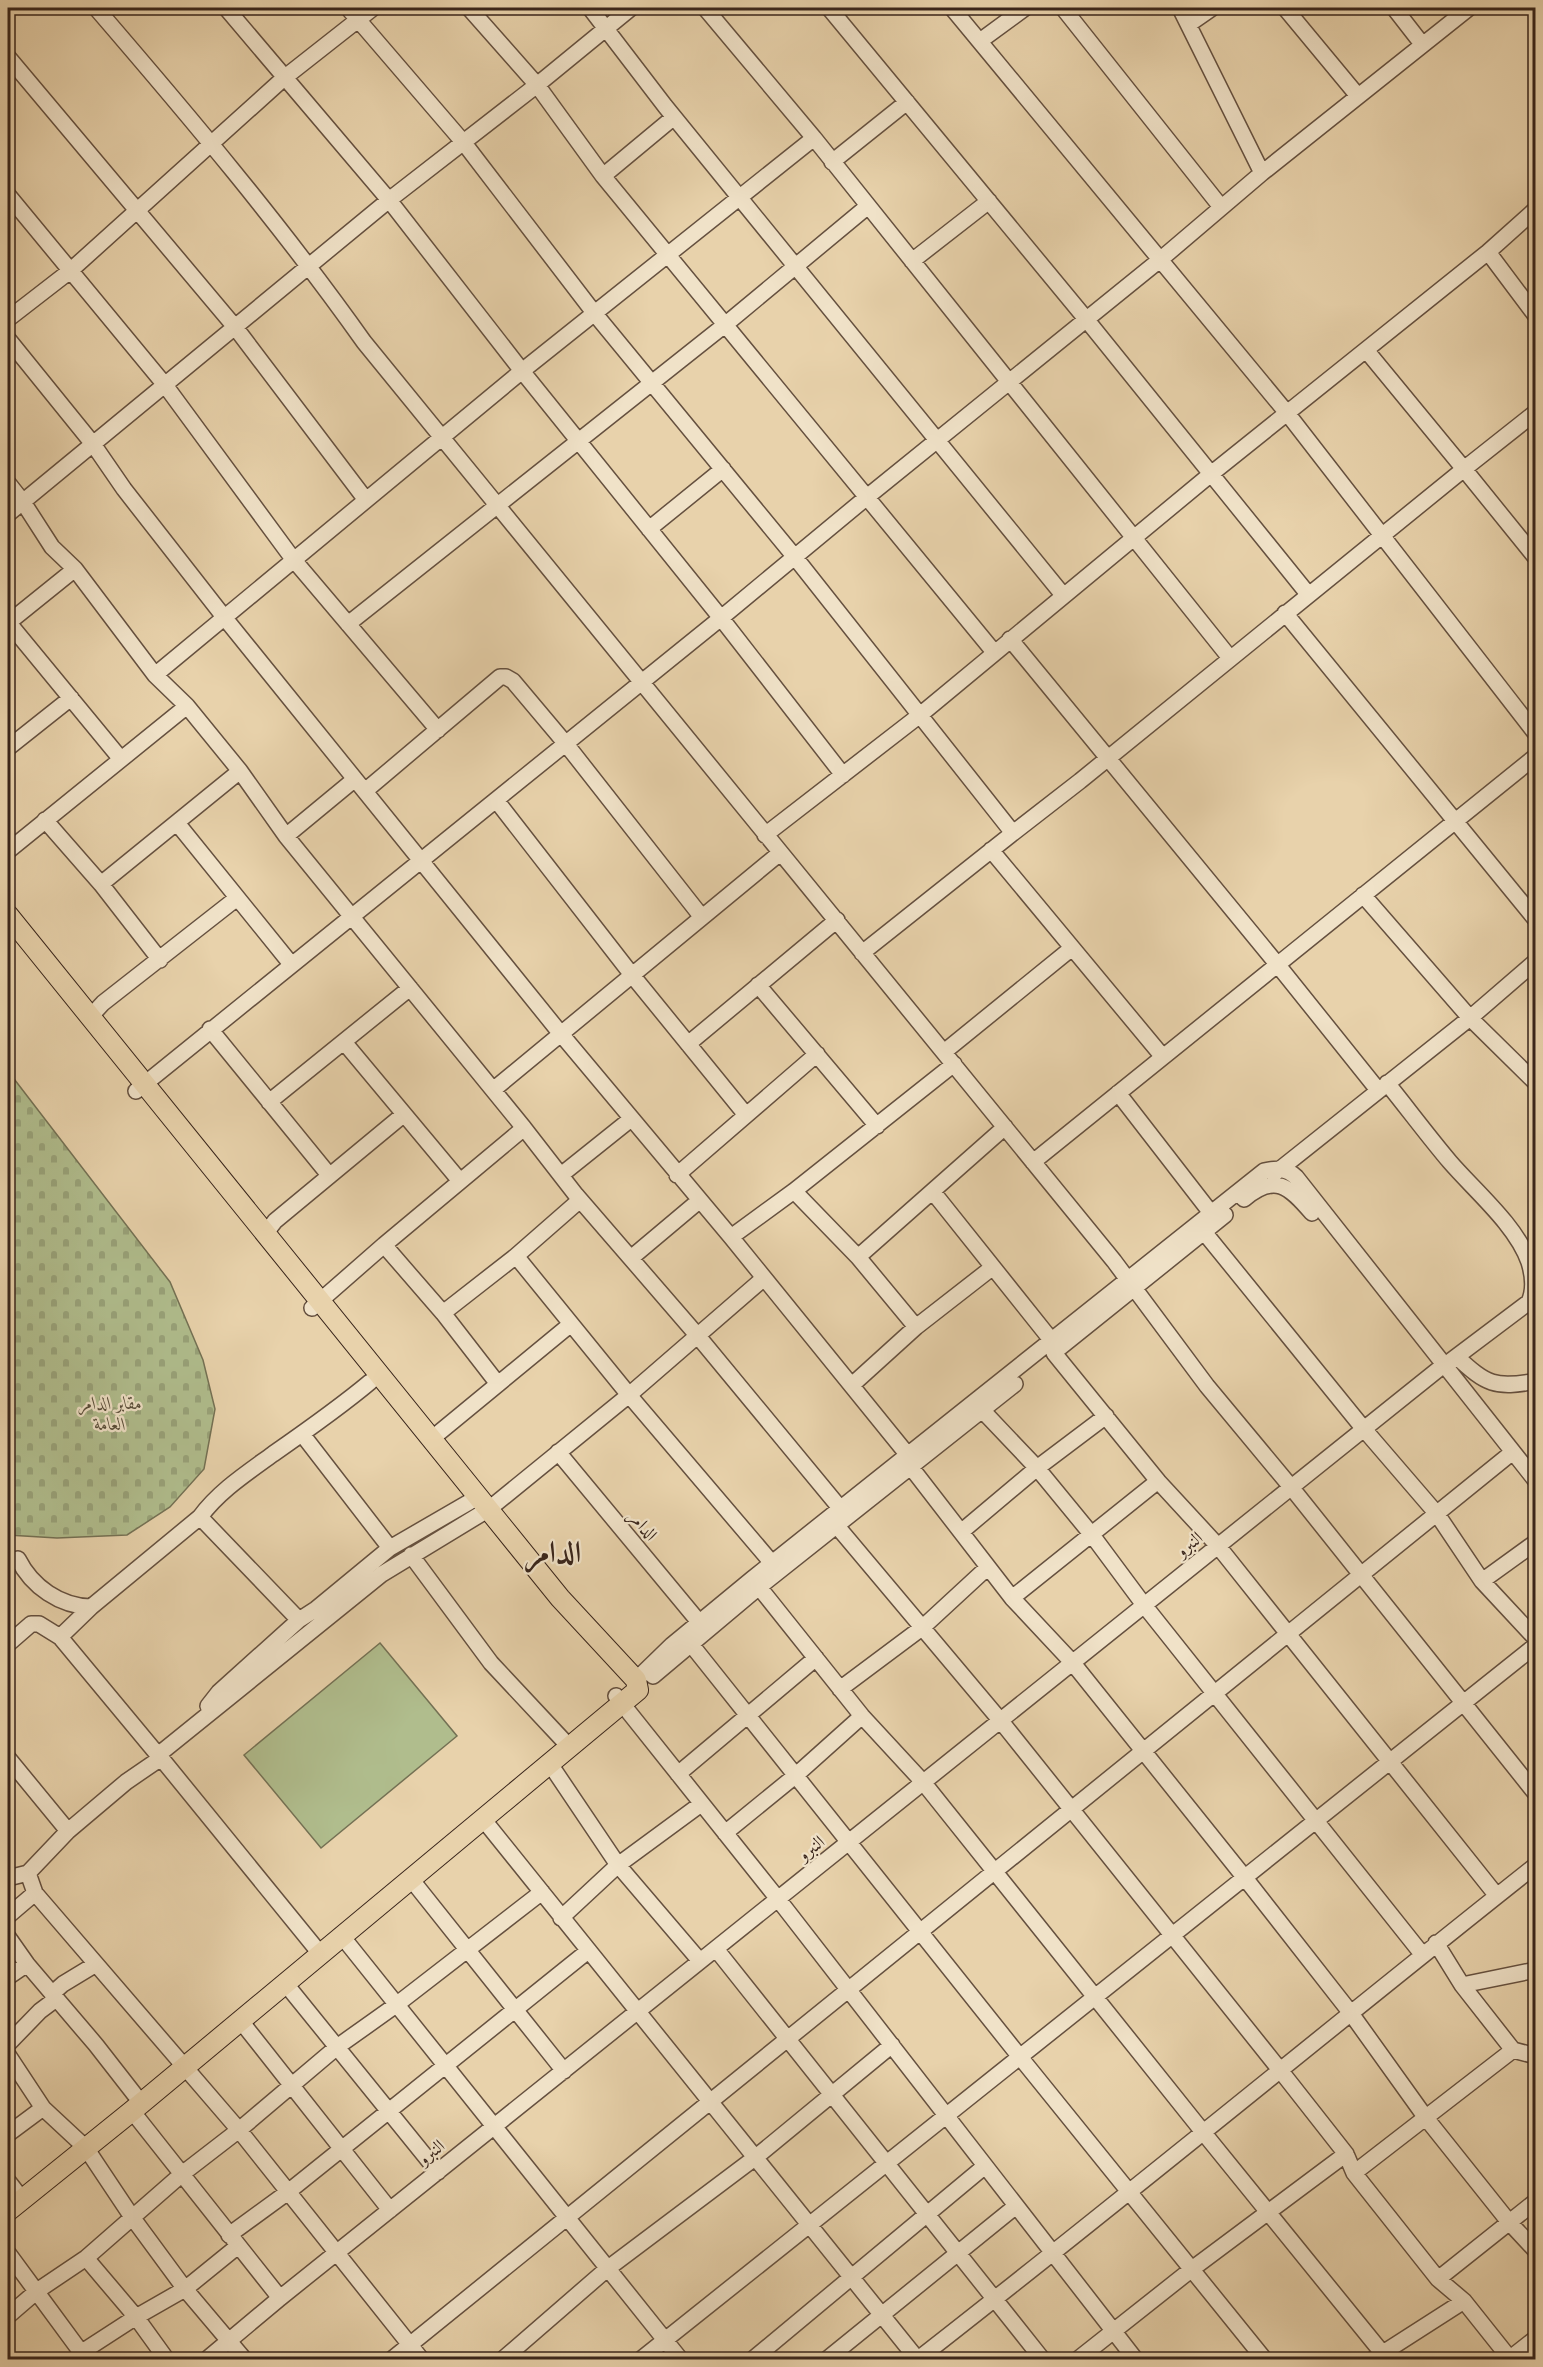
<svg xmlns="http://www.w3.org/2000/svg" width="1543" height="2367" font-family="'IM FELL DW Pica',Amiri,serif">
	<style>
		.cemetery { fill: url(#cemetery-stones); stroke: #747154; stroke-width: 1.5 }
		.garden { fill: #b0bd8d; stroke: #747154; stroke-width: 1.5 }
		.lines { fill: none; stroke-linecap: round; stroke-linejoin: round }
		.minor-casing { stroke: #65503f; stroke-width: 18 }
		.major-casing { stroke: #39251b; stroke-width: 22 }
		.minor { stroke: #f0e2c8; stroke-width: 15 }
		.major { stroke: #e8d2ab; stroke-width: 20 }
		.labels { text-anchor: middle; stroke-width: 4.5; stroke-linejoin: round; paint-order: stroke }
		.park-label { font-size: 18px; font-style: italic; fill: #574b38; stroke: #f0e2c8 }
		.street-label { font-size: 18px; fill: #39251b; stroke: #f0e2c8 }
		.town-label { font-size: 30px; font-weight: bold; fill: #39251b; stroke: #f0e2c8 }
	</style>
	<defs>
		<pattern id="cemetery-stones" width="16" height="16" patternUnits="userSpaceOnUse" patternTransform="scale(1.5)"><rect width="16" height="16" fill="#b0bd8d"/><path d="M2 7V4a2 2 0 0 1 4 0v3zM10 15v-3a2 2 0 0 1 4 0v3z" fill="#98a279"/></pattern>
	</defs>
	<rect width="100%" height="100%" fill="#e8d2ab"/>
	<filter id="stains"><feTurbulence type="fractalNoise" baseFrequency=".00333" numOctaves="4"/><feColorMatrix values="0 0 0 0 .2 0 0 0 0 .09 0 0 0 0 .02 0 0 0 .5 -.17"/></filter>
	<radialGradient id="worn" r=".72"><stop offset=".6" stop-color="#630" stop-opacity="0"/><stop offset="1" stop-color="#630" stop-opacity=".3"/></radialGradient>
	<path class="cemetery" d="M8,1071L170,1282L203,1360L215,1409L204,1469L170,1507L127,1535L57,1538L8,1535Z"/>
	<path class="garden" d="M380,1643L457,1736L321,1848L244,1755Z"/>
	<g class="lines">
		<defs>
			<path id="minor" d="M96,8C189,116 281,225 364,342L1114,1261L1207,1386L1291,1487L1536,1794
				M226,8L389,200L522,371L721,618L843,775
				M348,8L464,143L595,314L794,556L1013,833L1080,781L1464,469L1536,558
				M469,8L537,85L603,176L994,652
				M590,8L665,106L1063,595
				M705,8L814,138L1230,658
				M829,8L1086,319L1308,594
				M952,8L1287,413L1536,734
				M1063,8L1221,207
				M1180,8L1262,173
				M1285,8L1358,96
				M1394,8L1422,44
				M1534,8L1536,9
				M1189,24L1212,8
				M980,41L1025,8
				M8,57L235,327L366,500
				M832,162L907,102
				M603,176L674,117
				M8,195L165,385L293,559L438,730
				M1488,252L1536,316
				M912,261L989,201
				M8,319L70,271L284,78L373,8
				M8,339L93,444L124,489L224,617L561,1034L731,1237L907,1454
				M1366,350L1464,469L1536,412
				M8,483L23,502L52,547L75,569L155,675L187,706L240,771L286,836L524,1128L576,1195L697,1335L840,1508
				M8,514L389,200L537,85L631,8
				M649,529L723,469
				M1285,613L1536,920
				M8,622L120,758
				M8,623L75,569
				M348,624L726,324L868,206
				M1010,639L1277,964L1378,1090
				M155,675L522,371L814,138
				M8,748L71,698
				M365,791L500,677H506L513,681L566,744L701,916
				M496,800L632,975L746,1115
				M45,820L101,884L160,960
				M177,823L291,964
				M765,835L920,715L1211,474L1488,252L1536,209
				M286,836L355,779
				M991,850L1163,1057
				M8,851L187,706
				M101,884L240,771
				M1363,895L1470,1018L1536,1083
				M862,953L1013,833
				M758,985L877,1126
				M90,1017L103,1003L237,898
				M210,1029L329,1175
				M344,1042L460,1181
				M688,1044L837,920
				M944,1052L1072,948
				M1387,1083C1408,1109 1428,1136 1450,1162C1475,1191 1516,1225 1529,1262C1533,1275 1535,1289 1529,1302L1444,1366
				M493,1090L780,853
				M136,1091L721,618L867,497L1161,259L1262,173L1469,8
				M1118,1093L1211,1213
				M269,1102L410,988
				M1033,1162L1536,756
				M1274,1174L1470,1018L1536,961
				M561,1175L631,1119
				M677,1175L817,1054
				M794,1191L858,1257L916,1327
				M933,1192L1052,1341
				M1244,1199C1275,1173 1289,1186 1312,1213
				M1204,1232L1363,1428L1437,1514L1482,1581L1536,1639
				M265,1234L275,1221L403,1115
				M731,1237L794,1191L954,1064
				M384,1245L443,1313L498,1384
				M516,1256L580,1200
				M858,1257L1005,1127
				M631,1258L700,1200
				M312,1308L384,1245L524,1128
				M443,1313L516,1256L629,1395L772,1563
				M1057,1350L1225,1215
				M1054,1353L1158,1481L1218,1546L1497,1896
				M1457,1357C1486,1384 1495,1389 1536,1381
				M852,1385L916,1327L993,1267
				M982,1410L1037,1468L1092,1535L1144,1605L1422,1954
				M302,1434L390,1548
				M434,1442L435,1436L571,1324
				M558,1452L699,1622
				M910,1466L1012,1598L1072,1662L1245,1878L1350,2012L1426,2118L1509,2222L1536,2251
				M200,1517L299,1620L316,1609L390,1548L478,1497
				M836,1525L1000,1720L1280,2070L1346,2154L1354,2173L1438,2279L1464,2301L1511,2360
				M961,1532L1037,1468L1106,1416
				M411,1555L491,1663L563,1740
				M18,1559C32,1587 60,1606 91,1607
				M1482,1581L1536,1542
				M759,1587L862,1716L923,1782L1203,2132L1388,2360
				M1012,1598L1158,1481
				M60,1637L91,1607L200,1517C219,1491 247,1473 273,1454C306,1431 339,1408 370,1382
				M690,1643L1020,2057L1265,2360
				M8,1644L31,1624H39L60,1637L158,1755
				M653,1676L759,1587L1015,1384
				M636,1680L672,1645L752,1579L1264,1171C1277,1168 1286,1168 1296,1177L1536,1481
				M840,1689L923,1627L988,1567
				M616,1696L778,1899L1136,2360
				M208,1706L219,1692L299,1620
				M8,1758L68,1831
				M161,1758L314,1946
				M550,1764L618,1865L700,1961
				M678,1774L816,1658
				M483,1819L918,2360
				M725,1833L795,1776L862,1716
				M28,1873L35,1893L239,2130L422,2360
				M8,1875L12,1877L28,1873L68,1831L126,1782L161,1758L158,1755L382,1574L489,1509L629,1395L764,1278
				M411,1879L564,2071
				M8,1916L35,1893
				M561,1918L618,1865L701,1804
				M341,1935L681,2360
				M8,1937L27,1964L96,2045L135,2095
				M1436,1943L1462,1985L1513,2050L1536,2056
				M716,1949L1043,2360
				M8,1977L27,1964
				M285,1983L438,2172
				M1462,1985L1536,1970
				M240,2020L390,2210
				M8,2044L40,2011L56,1999L54,1992L63,1984L96,1964
				M8,2055L43,2108L86,2148L132,2217L185,2289L245,2360
				M132,2111L280,2298
				M8,2134L43,2108
				M1354,2173L1513,2050
				M8,2181L22,2199
				M229,2235L288,2192L588,1951
				M8,2253L86,2359
				M86,2258L136,2317L167,2360
				M1438,2279L1536,2201
				M8,2316L37,2291L86,2258L182,2174L239,2130L337,2047L396,2005L542,1892
				M82,2352L136,2317L185,2289L238,2246
				M206,2360L280,2298L1440,1368
				M391,2360L1509,1455
				M502,2360L607,2269L756,2157L892,2045
				M640,2360L1536,1645
				M752,2360L985,2166
				M826,2360L1016,2206
				M917,2360C1125,2198 1329,2029 1536,1865
				M1077,2360L1192,2269L1346,2154
				M1372,2360L1464,2301
				M1508,2360L1536,2338"/>
			<path id="major" d="M8,915L560,1598L636,1680L638,1690L132,2111L8,2211"/>
		</defs>
		<use href="#minor" class="minor-casing"/>
		<use href="#major" class="major-casing"/>
		<use href="#minor" class="minor"/>
		<use href="#major" class="major"/>
	</g>
	<g class="labels">
		<g class="park-label">
			<text x="110" y="1409">مقابر الدامر<tspan x="110" dy="21">العامة</tspan></text>
		</g>
		<g class="street-label">
			<text transform="translate(643 1525) rotate(50)" y="6">الدامر</text>
			<text transform="translate(1189 1544) rotate(-39)" y="6">النبرو</text>
			<text transform="translate(811 1848) rotate(-38)" y="6">النبرو</text>
			<text transform="translate(431 2152) rotate(-39)" y="6">النبرو</text>
		</g>
		<g class="town-label">
			<text x="553" y="1562">الدامر</text>
		</g>
	</g>
	<rect width="1543" height="2367" fill="none" stroke="#e8d2ab" stroke-width="30"/>
	<rect x="9" y="9" width="1525" height="2349" fill="none" stroke="#39251b" stroke-width="3"/>
	<rect x="15" y="15" width="1513" height="2337" fill="none" stroke="#39251b" stroke-width="1.5"/>
	<rect width="100%" height="100%" filter="url(#stains)"/>
	<rect width="100%" height="100%" fill="url(#worn)"/>
</svg>
